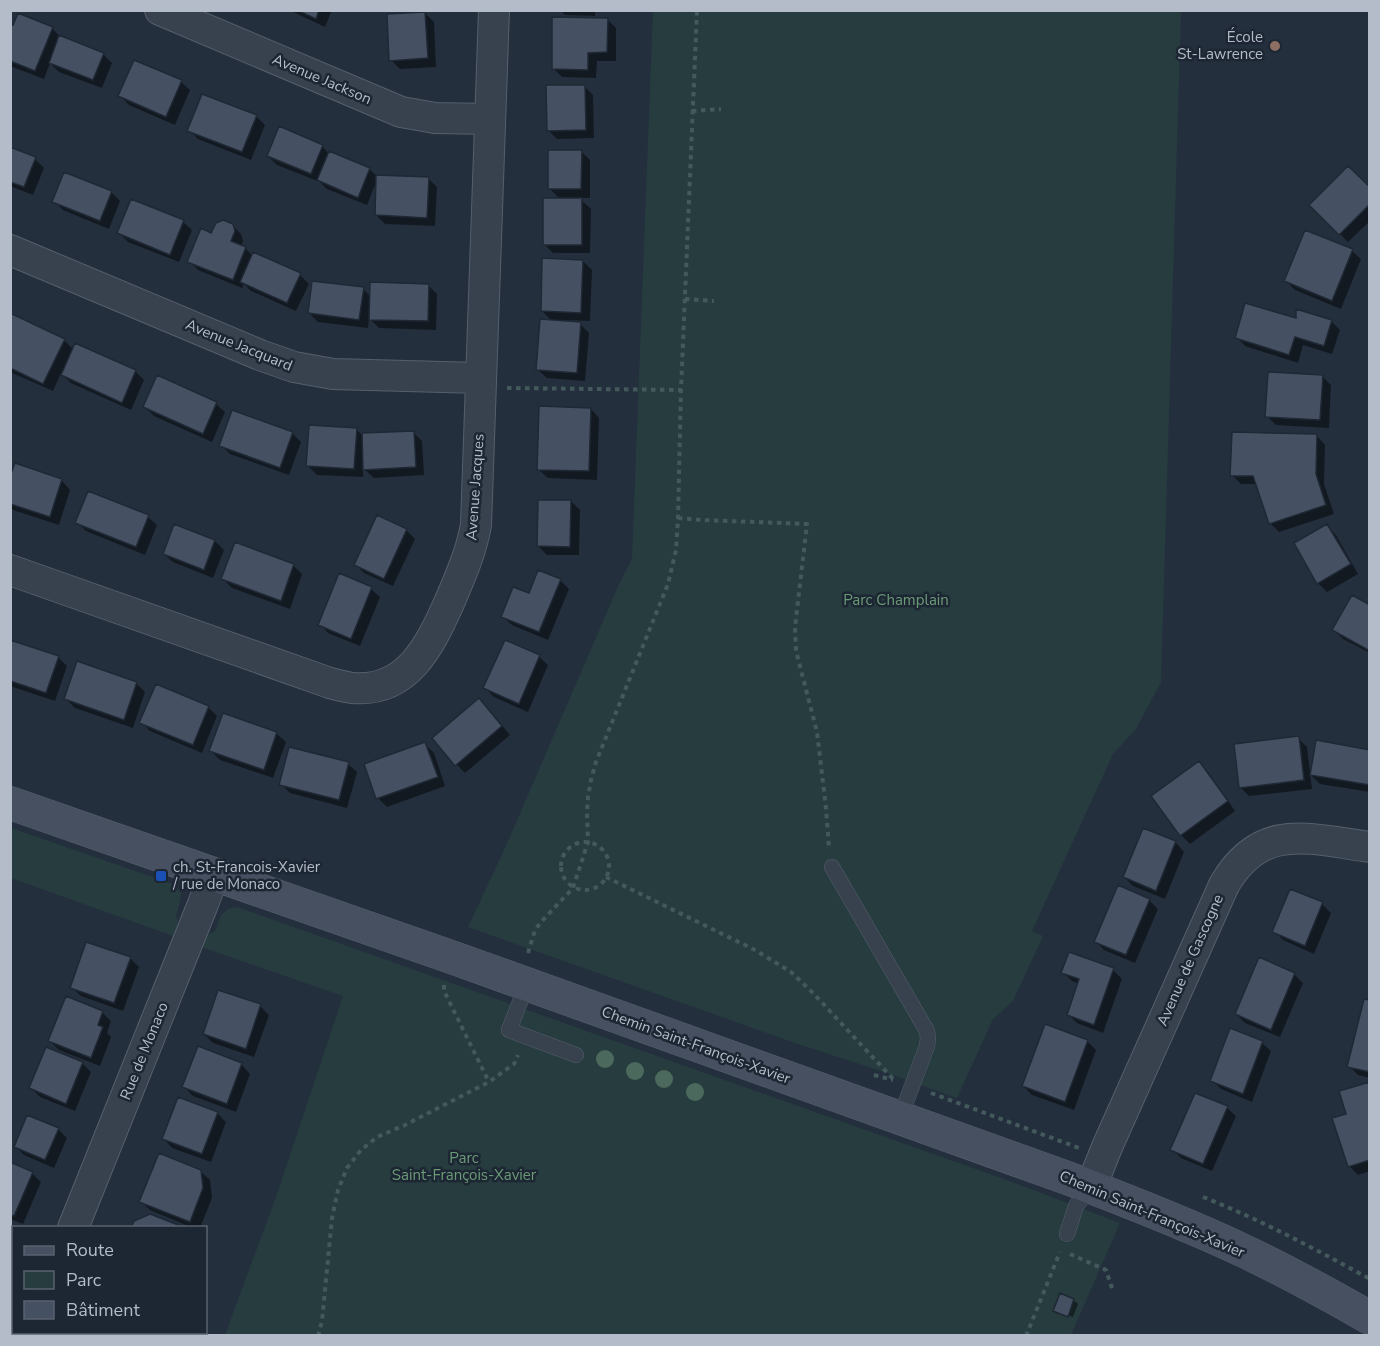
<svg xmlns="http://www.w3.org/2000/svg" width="1380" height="1346" font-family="'Nunito Sans',sans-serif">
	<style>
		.green { fill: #263c3f }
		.shadow { fill: #0007 }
		.building { fill: #455162; stroke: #1f2835; stroke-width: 1.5 }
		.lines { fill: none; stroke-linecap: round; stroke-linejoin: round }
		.lane-casing { stroke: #565f6c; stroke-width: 16 }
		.street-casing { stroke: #565f6c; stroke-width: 32 }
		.secondary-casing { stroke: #565f6c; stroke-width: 34 }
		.path { stroke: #44595c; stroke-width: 4; stroke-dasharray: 4.5 4.5; stroke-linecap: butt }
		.lane { stroke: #38414e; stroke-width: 15 }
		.street { stroke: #38414e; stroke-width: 30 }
		.secondary { stroke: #465061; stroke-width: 33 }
		.tree { fill: #4b6a5d }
		.education-dot { fill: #8d6e63; stroke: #1d2633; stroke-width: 2 }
		.transit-dot { fill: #1a4fb4; stroke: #1d2633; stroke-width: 2 }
		.labels { text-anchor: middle; stroke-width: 5; stroke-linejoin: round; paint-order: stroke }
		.poi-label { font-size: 15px; fill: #b4bcc9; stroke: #1d2633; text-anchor: end }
		.street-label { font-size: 15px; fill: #b4bcc9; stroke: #1d2633 }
		.park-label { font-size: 15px; fill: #6b9a76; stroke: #1d2633 }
	</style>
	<rect width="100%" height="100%" fill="#242f3e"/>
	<path class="green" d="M653,11H1181L1161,682L1136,729L1113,754L1032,931L1043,936L1013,1001L993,1019L957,1098L890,1074L798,1044L468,927L505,848L620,582L632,559Z
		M11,828L173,884L181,893L180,902L176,916L178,922L173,936L11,878Z
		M237,907L1004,1179L1120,1223L1071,1335H225L276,1197L343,996L201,947L208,935L215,931L221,915L228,909Z"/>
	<path class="shadow" d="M289,10H332L325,27Z
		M560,10H595V16L565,15Z
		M425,13L434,22L436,67L400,69L391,60Z
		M607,19L616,28V61H597L596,78L562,77L553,68Z
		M10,25L52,28L61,38L103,54L112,63L102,88L59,72L50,63L44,79L10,66Z
		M181,82L190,90L175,125L129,105L120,96Z
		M584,86L593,95L594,138L557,139L548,130Z
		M256,116L265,125L251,160L198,139L189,130Z
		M322,146L329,154L369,169L377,176L428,178L437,187L435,226L385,224L376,215L377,180L367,205L327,189L320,182L277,165L268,156Z
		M10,149L35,159L44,168L33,195L10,186Z
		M581,151L590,160V198H579L591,209L590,253H553L544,244L561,200L549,188Z
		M1370,189V221L1348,242L1311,205Z
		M111,192L120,201L109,229L63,210L54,201Z
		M183,222L192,230L179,262L128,242L119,233Z
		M232,225L241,234L243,241L241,247L245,248L253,256L300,275L309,284L296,311L251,291L244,284L242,288L198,270L189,261L212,235Z
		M1352,251L1361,259L1341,309L1295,290L1286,281Z
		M583,261L592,270L590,321L567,320V323L580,324L589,333L585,381L547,378L538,370L553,322L542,311Z
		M428,285L437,294L436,330L379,328L369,318L368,328L318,322L309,313L363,289L371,297Z
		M10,315L64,340L74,350L76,345L135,371L144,380L131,410L71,383L61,373L53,391L10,372Z
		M1298,320L1331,321L1340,330L1332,354L1303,345L1298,363L1245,346L1237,337Z
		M1322,376L1331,385L1329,428L1276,425L1267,416Z
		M216,404L225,412L212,442L154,416L145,407Z
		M591,409L599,418L597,480L548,478L539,470Z
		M356,429L362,435L413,432L422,441L424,475L374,478L363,468V477L317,475L308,466Z
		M292,433L301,442L289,475L230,454L221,445Z
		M1317,436L1325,445L1324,484L1334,514L1279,532L1270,523L1258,484H1241L1232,475Z
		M16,465L62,481L70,490L59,525L13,510L10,507V481Z
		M571,501L580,510L579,555H547L538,546Z
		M148,517L157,525L145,555L86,531L77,522Z
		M175,526L215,541L224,550L213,578L173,562L164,554Z
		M1327,526L1336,535L1358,574L1327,592L1318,583Z
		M406,530L415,539L393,586L364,573L355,564Z
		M293,565L302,574L290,609L232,588L223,579Z
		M340,575L371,589L380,597L360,646L328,633L320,624Z
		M560,580L569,589L548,640L512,625L503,617L529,595Z
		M1370,606V653L1343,639L1334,630Z
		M10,641L58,657L67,666L55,701L10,686Z
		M539,657L548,665L528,712L494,697L485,688Z
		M136,683L145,692L133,728L75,708L66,699Z
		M208,707L217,716L202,753L150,731L141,722Z
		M488,709L510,735L465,773L456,764Z
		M224,715L277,734L286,742L273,778L220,760L211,751Z
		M1298,738L1307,747L1312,789L1249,796L1240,787Z
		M425,744L434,753L445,786L387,807L378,798Z
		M1370,751V792L1320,784L1311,775Z
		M1199,763L1208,772L1235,811L1190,844L1181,835Z
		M348,764L357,772L347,808L290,793L281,784Z
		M1144,830L1176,843L1184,852L1165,899L1133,886L1124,877Z
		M1291,891L1322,904L1331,913L1314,954L1283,940L1274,931Z
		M1149,900L1158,909L1135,963L1104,950L1095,941Z
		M130,958L139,967L123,1011L81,996L72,988Z
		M1113,970L1122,979L1103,1033L1077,1023L1068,1014L1079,984L1072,981L1063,972Z
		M1294,974L1303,983L1280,1037L1245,1023L1236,1014Z
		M1370,1002V1078L1358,1075L1349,1066Z
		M260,1006L269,1015L254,1057L213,1043L204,1034Z
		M102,1012L111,1021L107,1033L111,1037L100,1066L59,1050L50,1041Z
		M1231,1030L1262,1043L1271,1051L1252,1102L1221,1089L1212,1080Z
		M1087,1041L1096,1050L1074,1110L1032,1095L1023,1086Z
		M198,1048L242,1065L250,1074L236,1112L193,1096L184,1087Z
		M82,1063L91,1072L75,1111L40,1097L31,1088Z
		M1370,1083V1171L1358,1175L1349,1166L1348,1115Z
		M1227,1108L1236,1116L1212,1171L1181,1158L1172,1149Z
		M217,1113L226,1122L211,1162L172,1148L164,1139Z
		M58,1129L67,1138L54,1168L24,1155L15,1146Z
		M10,1164L32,1173L41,1182L23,1224L10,1219Z
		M200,1171L210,1180L212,1198L200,1228H193L150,1210L141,1202Z
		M1073,1300L1078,1304L1073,1317L1057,1311V1314L1054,1311Z
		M146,1332H166L165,1336H153Z"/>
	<path class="building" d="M297,10H319L316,19Z
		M425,12L428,58L389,61L387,14Z
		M18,13L53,27L35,71L10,61V24L13,25Z
		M552,17L608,18L607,52L588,53V70L552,69Z
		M59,35L104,53L93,80L49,63Z
		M134,60L182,80L166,117L118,96Z
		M546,85H585L586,130L547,131Z
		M202,94L257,115L242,152L187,131Z
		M279,126L323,145L311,174L267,156Z
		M10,147L36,157L24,187L10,182Z
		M548,150H582L581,189H548Z
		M329,151L370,168L358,198L317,180Z
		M1348,166L1370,187V204L1339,235L1309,205Z
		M64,172L112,191L100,221L52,202Z
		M376,175L429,177L427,218L375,215Z
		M543,198H582V245H543Z
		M131,199L184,220L170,255L117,233Z
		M223,220L233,224L235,231L231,241L246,247L233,280L187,262L201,228L211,233L216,223Z
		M1305,230L1353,249L1332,301L1284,281Z
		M253,252L301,273L287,303L240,282Z
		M542,258L583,260L581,313L541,311Z
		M312,281L364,287L359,320L308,313Z
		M370,282L429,284L428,321L369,320Z
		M1245,303L1296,318V309L1332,320L1324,346L1295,337L1289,355L1235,338Z
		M10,313L65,339L43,384L10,368Z
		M540,319L581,322L577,373L536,370Z
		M75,343L136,370L122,403L61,375Z
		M1268,372L1323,375L1320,420L1265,417Z
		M157,375L217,402L203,434L143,407Z
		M539,406L591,408L589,471L537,470Z
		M232,410L293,432L280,468L219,446Z
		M309,425L357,428L354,469L306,466Z
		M414,431L416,467L363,470L362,433Z
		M1232,432L1317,434L1316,474L1326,505L1269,524L1253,476H1230Z
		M15,463L62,479L50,517L10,504V476Z
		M88,491L149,515L136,547L75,523Z
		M538,500H571L570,547L537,546Z
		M377,515L407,529L384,579L354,565Z
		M174,524L215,540L204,570L163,554Z
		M1327,524L1351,564L1317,584L1294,543Z
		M235,542L294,564L281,601L221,579Z
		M538,570L561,579L539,632L501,617L513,587L529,593Z
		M339,573L372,587L351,639L318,625Z
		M1352,595L1370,605V651L1332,630Z
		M10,640L59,656L46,693L10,681Z
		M505,640L540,655L519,704L483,688Z
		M77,661L137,682L124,720L64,699Z
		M156,684L209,706L193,745L139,723Z
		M479,698L502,726L455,766L432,738Z
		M223,713L277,732L264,770L209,751Z
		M1299,736L1304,780L1239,788L1234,744Z
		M1316,740L1370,750V785L1310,775Z
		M425,742L438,777L376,799L364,764Z
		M289,747L349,762L339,800L279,785Z
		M1199,761L1228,801L1180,836L1151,796Z
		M1143,828L1176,841L1156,891L1123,877Z
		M1118,885L1150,899L1126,955L1094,942Z
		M1290,889L1323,902L1305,946L1272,932Z
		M86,942L131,957L114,1003L70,988Z
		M1069,952L1114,968L1094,1025L1067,1015L1079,979L1061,973Z
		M1259,957L1295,973L1271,1030L1235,1014Z
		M218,990L261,1004L246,1049L203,1034Z
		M66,996L103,1011L98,1025L103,1027L91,1058L48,1041Z
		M1364,999L1370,1000V1072L1347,1067Z
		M1045,1024L1088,1040L1065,1102L1022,1086Z
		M1230,1028L1263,1041L1243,1094L1210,1081Z
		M198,1046L242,1063L227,1104L182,1087Z
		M46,1047L83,1062L66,1104L29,1088Z
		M1370,1082V1160L1348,1167L1332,1118L1346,1114L1339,1091Z
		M1195,1093L1228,1106L1203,1164L1170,1150Z
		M178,1097L218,1112L202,1154L162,1139Z
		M27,1115L59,1128L45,1160L14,1147Z
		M159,1153L201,1170L203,1188L190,1222L139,1202Z
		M10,1162L33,1172L14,1216L10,1215Z
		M150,1214L181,1226V1228H131L134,1221Z
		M1060,1293L1074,1299L1068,1317L1053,1311Z
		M112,1332H123L131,1336H111Z"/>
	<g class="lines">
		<defs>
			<path id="lane" d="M832,867L927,1031L928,1038L927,1046L900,1118
				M527,984L509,1030L576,1055
				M1067,1234L1076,1206L1091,1187"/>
			<path id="street" d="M160,10L401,112L435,118L490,119
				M10,250L260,355L294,367L333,374L480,378
				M10,570L330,683C337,685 345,687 352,688C408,693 430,645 449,603C460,577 471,553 476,525L494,10
				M1091,1187L1107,1147L1224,885C1261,821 1309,839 1370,847
				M73,1228L203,904L214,874
				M30,1336L31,1332"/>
			<path id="secondary" d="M10,803L454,958L1070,1179C1128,1201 1187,1224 1244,1251C1286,1271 1328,1294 1370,1318"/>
		</defs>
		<use href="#lane" class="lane-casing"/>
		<use href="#street" class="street-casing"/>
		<use href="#secondary" class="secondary-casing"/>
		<path class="path" d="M692,111L721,109
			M685,299L714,301
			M507,388L681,390
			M678,518L701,520L807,524L795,627L796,651L817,732L826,808L829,848
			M561 866a24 24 0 1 1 48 0a24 24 0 1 1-48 0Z
			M606,877L755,950L791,972L813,993L894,1080
			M528,953L535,930L541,922L573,888L588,842L587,812L588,797L591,780L596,762L668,584L676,550L678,518L681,390L697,10
			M444,985V991L489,1082
			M874,1075L893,1080
			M931,1093L1079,1148
			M1203,1197C1261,1220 1315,1249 1370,1279
			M1070,1254L1106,1270L1112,1288
			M318,1336L322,1321L332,1218L338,1190L347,1168L361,1150L377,1137L405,1125L489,1082L514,1064L518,1055
			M1026,1336L1060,1252"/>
		<use href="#lane" class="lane"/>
		<use href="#street" class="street"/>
		<use href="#secondary" class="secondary"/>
	</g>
	<g class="tree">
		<circle cx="605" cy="1059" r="9"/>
		<circle cx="635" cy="1071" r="9"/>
		<circle cx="664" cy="1079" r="9"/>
		<circle cx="695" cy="1092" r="9"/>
	</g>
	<circle class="education-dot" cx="1275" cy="46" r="6"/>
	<rect class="transit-dot" x="155" y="870" width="12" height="12" rx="3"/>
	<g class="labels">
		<g class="poi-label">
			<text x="1263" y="42">École<tspan x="1263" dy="17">St-Lawrence</tspan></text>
			<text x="173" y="872" text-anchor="start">ch. St-Francois-Xavier<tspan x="173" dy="17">/ rue de Monaco</tspan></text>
		</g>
		<g class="street-label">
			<text transform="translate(322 79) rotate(23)" y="5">Avenue Jackson</text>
			<text transform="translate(239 345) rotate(22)" y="5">Avenue Jacquard</text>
			<text transform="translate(475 487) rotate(-86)" y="5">Avenue Jacques</text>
			<text transform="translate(1190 960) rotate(-66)" y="5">Avenue de Gascogne</text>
			<text transform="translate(696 1045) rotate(20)" y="5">Chemin Saint-François-Xavier</text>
			<text transform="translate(144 1051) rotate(-68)" y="5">Rue de Monaco</text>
			<text transform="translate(1152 1214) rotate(23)" y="5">Chemin Saint-François-Xavier</text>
		</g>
		<g class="park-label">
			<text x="896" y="605">Parc Champlain</text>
			<text x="464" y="1163">Parc<tspan x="464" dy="17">Saint-François-Xavier</tspan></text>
		</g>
	</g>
	<rect width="1380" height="1346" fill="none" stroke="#b4bcc9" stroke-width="24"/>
	<rect x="12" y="1226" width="195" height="108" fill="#1d2633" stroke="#59626f" stroke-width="1.5"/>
	<rect x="24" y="1246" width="30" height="9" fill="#465061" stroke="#59626f" stroke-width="1.5"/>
	<text x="66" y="1256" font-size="18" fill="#b4bcc9">Route</text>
	<rect x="24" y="1271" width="30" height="18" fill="#263c3f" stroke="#59626f" stroke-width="1.5"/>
	<text x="66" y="1286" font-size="18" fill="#b4bcc9">Parc</text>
	<rect x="24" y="1301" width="30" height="18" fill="#455162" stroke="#59626f" stroke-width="1.5"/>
	<text x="66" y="1316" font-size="18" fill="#b4bcc9">Bâtiment</text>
</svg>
